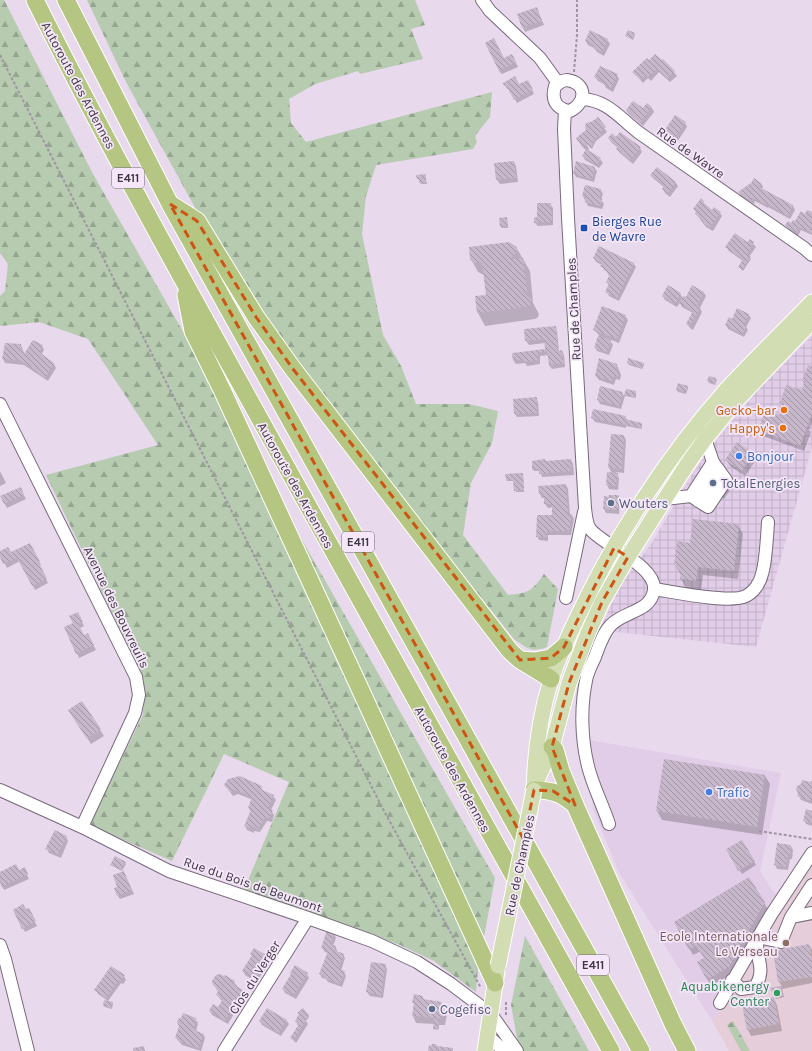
<svg xmlns="http://www.w3.org/2000/svg" width="812" height="1051" font-family="Karla,sans-serif">
	<style>
		.built { fill: #e1cde7 }
		.industrial { fill: url(#industrial-grid) }
		.education { fill: #e5cdd9 }
		.forest { fill: url(#forest-firs) }
		.shadow { fill: #0003 }
		.building { fill: url(#building-back-hatch) }
		.lines { fill: none; stroke-linecap: round; stroke-linejoin: round }
		.minor-casing { stroke: #786a7c; stroke-width: 14 }
		.major-casing { stroke: #fff; stroke-width: 17 }
		.highway-casing { stroke: #fff; stroke-width: 19 }
		.path { stroke: #a095a4; stroke-width: 2; stroke-dasharray: 3 2; stroke-linecap: butt }
		.minor { stroke: #fff; stroke-width: 12 }
		.major { stroke: #d2ddb3; stroke-width: 15 }
		.highway { stroke: #b4c681; stroke-width: 17 }
		.major-bridge-casing { stroke: #fff; stroke-width: 17; stroke-linecap: butt }
		.major-bridge { stroke: #d2ddb3; stroke-width: 15 }
		.marked { fill: none; stroke: #ce5414; stroke-width: 3; stroke-dasharray: 8 5; stroke-linejoin: round }
		.transit-dot { fill: #1a4fb4; stroke: #f5e6fa; stroke-width: 1.5 }
		.food-dot { fill: #e8710a; stroke: #f5e6fa; stroke-width: 1.5 }
		.shop-dot { fill: #3f7fe0; stroke: #f5e6fa; stroke-width: 1.5 }
		.service-dot { fill: #5c6f8a; stroke: #f5e6fa; stroke-width: 1.5 }
		.education-dot { fill: #8d6e63; stroke: #f5e6fa; stroke-width: 1.5 }
		.leisure-dot { fill: #2e9e5b; stroke: #f5e6fa; stroke-width: 1.5 }
		.labels { text-anchor: middle; stroke-width: 3.5; stroke-linejoin: round; paint-order: stroke }
		.shield { fill: #f5e6fa; stroke: #756c78; stroke-width: 1 }
		.shield-label { font-size: 12px; font-weight: bold; fill: #3e3840 }
		.street-label { font-size: 13px; fill: #3e3840; stroke: #f5e6fa }
		.transit-label { font-size: 13px; fill: #164399; stroke: #f5e6fa; text-anchor: start }
		.food-label { font-size: 13px; fill: #c56008; stroke: #f5e6fa; text-anchor: end }
		.shop-label { font-size: 13px; fill: #366cbe; stroke: #f5e6fa; text-anchor: start }
		.service-label { font-size: 13px; fill: #4e5e75; stroke: #f5e6fa; text-anchor: start }
		.education-label { font-size: 13px; fill: #785e54; stroke: #f5e6fa; text-anchor: end }
		.leisure-label { font-size: 13px; fill: #27864d; stroke: #f5e6fa; text-anchor: end }
	</style>
	<defs>
		<pattern id="industrial-grid" width="8" height="8" patternUnits="userSpaceOnUse"><rect width="8" height="8" fill="#e1cde7"/><path d="M0 4h8M4 0v8" fill="none" stroke="#c2b1c7"/></pattern>
		<pattern id="forest-firs" width="22" height="20" patternUnits="userSpaceOnUse"><rect width="22" height="20" fill="#b6cbaf"/><path d="M5 1l3.5 6h-7zM16 11l3.5 6h-7z" fill="#95a690"/></pattern>
		<pattern id="building-back-hatch" width="6" height="6" patternUnits="userSpaceOnUse"><rect width="6" height="6" fill="#c6b7ca"/><path d="M-1 5l2 2M0 0l6 6M5-1l2 2" fill="none" stroke="#a296a5"/></pattern>
	</defs>
	<rect width="100%" height="100%" fill="#e8d9ed"/>
	<path class="built" d="M589,740L781,773L760,871L772,890L785,901L713,1022L619,873L593,809Z"/>
	<path class="industrial" d="M812,336V447L756,647L615,632L601,627L620,586L651,544L695,470L719,437L757,391Z"/>
	<path class="education" d="M812,865V1051H729L713,1022L785,901Z"/>
	<path class="forest" d="M0,0H4L93,174L495,878L478,969L476,992L434,961L400,945L244,890L289,782L224,754L172,861L89,825L143,715L144,680L46,475L158,445L88,339L39,322L0,326V296L5,291L8,264L0,253Z
		M87,0H415L425,25L411,29L423,59L360,74L358,71L315,84L289,99L291,123L306,142L492,92L490,117L475,136L477,142L473,149L376,165L366,196L362,234L383,335L401,366L416,404H469L498,411L492,443L471,483L463,535L508,595C529,593 532,591 544,574L558,589L547,647C531,653 527,648 514,639L330,407L220,253L126,82Z
		M525,936L589,1051H524L518,1043L511,1005Z
		M733,1021L750,1051H741L727,1025Z"/>
	<path class="shadow" d="M537,9L544,25L525,32L523,28Z
		M634,34L635,35L633,40L626,36Z
		M607,40L610,44L604,56L597,52L594,48L588,45L586,41Z
		M512,55L518,67L502,74L499,71Z
		M647,59L674,72L677,76L670,82L659,72L651,81L648,78L643,83L634,73Z
		M617,75L619,79L613,92L606,88L604,84L598,81L595,77Z
		M504,83L530,85L534,94L517,103L509,88L507,89Z
		M647,104L652,108L654,112L643,126L629,114L627,111L643,109Z
		M597,118L607,132L596,141L592,149L588,144L587,145L589,149L587,151L600,159L603,163L599,168L585,160L583,156L586,151L580,142Z
		M685,123L687,127L677,142L667,135L665,131Z
		M609,138H617L640,148L642,152L633,164L620,153L617,149L618,148L611,142Z
		M514,162L516,166L518,182L500,184L497,180Z
		M594,167L597,171L594,182L576,177L574,173Z
		M425,175L427,184H421L420,180L418,179Z
		M651,176L675,182L678,186L670,197L665,193L663,189L664,187L654,179Z
		M761,183L763,187L762,189L793,206L795,210L790,219L768,207V208L755,201L754,204L741,196L739,192Z
		M601,190L603,194L601,200L604,204L602,209L588,206L583,196Z
		M703,202L706,205L713,211L720,213L722,216L713,231L706,227L696,214L697,213L694,209Z
		M550,204L553,208V225L538,226L535,223Z
		M812,214V235L801,230L798,236L789,229L786,226L795,223L806,215Z
		M507,220L508,228H502L501,227Z
		M750,240L756,247L749,257L751,259L743,271L740,268L743,261L729,251L726,247L748,243Z
		M516,247L530,271L533,303L539,314L538,317L535,319L485,326L478,313L487,296L484,275L478,272L471,259Z
		M594,258L633,263L636,267L619,301L609,296L607,292L609,286L607,282L610,276L608,272L604,270L602,265L596,262Z
		M693,287L704,293L706,296L700,308L702,312L693,330L690,328L687,324L693,313L682,307L680,303L677,307L665,300L663,296L680,294L683,298L686,299Z
		M748,314L751,318L746,327L748,330L744,337L728,329L726,325L732,320Z
		M625,316L628,320L619,343L609,339L613,345L609,355L597,351L595,347L599,335L594,330Z
		M38,318L39,322L35,323L34,319Z
		M555,327L557,331L559,352L562,351L564,355L565,367L552,369L549,365V355L540,356V364L527,366L525,363L516,364L513,360L546,350L545,343L529,345L526,341Z
		M21,345L25,355L42,346L44,350L41,355L54,364L56,368L48,381L24,365L5,363L3,359Z
		M628,363H643L644,365L642,369L629,365Z
		M617,365L621,375L620,380L616,379L614,385L599,380L596,376Z
		M812,368V423L809,430L811,432L804,451L763,436L759,430L781,416L784,408L781,402L803,392L805,384L803,381Z
		M716,379L717,380L715,385L709,383L708,381Z
		M687,386L688,388L686,394L678,392L677,390Z
		M627,390L636,392V398L625,396L621,409L600,404L598,400L622,393L624,396Z
		M536,398L538,402L539,416L517,417L515,414Z
		M625,416L628,421L642,424V429L626,426V428L595,422L592,418Z
		M612,435L624,436L626,440L624,473L616,472L619,478L618,490L609,489L607,485L612,473L609,468Z
		M737,443L753,454L756,460L745,476L730,466L726,460Z
		M571,460L573,464L574,475L542,477L540,471H534L533,470L546,462Z
		M0,471L6,483L0,486Z
		M704,471L729,489L730,490L724,499L698,482Z
		M523,476L524,492H516L514,481H507L506,480Z
		M566,485L568,489L570,515H572L574,519L571,535H548V541L539,540L537,536L553,516V507L548,508L545,504V498H542L540,494L539,487Z
		M22,492L26,499L7,508L1,497Z
		M618,496L620,500L619,514L606,513L604,509L605,497Z
		M738,525L743,534L738,579L703,575L701,590L686,588L681,579V575L675,565L691,544Z
		M30,544L41,565H39L48,583L35,590L20,561L7,568L0,555V553L10,554Z
		M77,613L84,626L80,628L83,636L90,638L96,650L79,658L65,627L74,623Z
		M82,702L104,736L91,744L73,716Z
		M665,760L765,776L770,784L762,835L662,820L657,811Z
		M812,783V804L801,800L799,796Z
		M225,785L261,787L263,791L273,796L276,800L271,810L274,815L272,822L267,821L260,832L254,831V833L247,830L245,826L251,812L249,808L253,800L238,794L233,796Z
		M812,812V826L806,824L804,820Z
		M66,837L68,841L61,858L49,853L47,849Z
		M742,841L756,865L742,874L727,850Z
		M791,846L793,850L792,859H790L788,870L777,869L775,865Z
		M125,862L126,864L122,871L111,865Z
		M16,866L19,871L26,873L29,879L4,890L0,882V873Z
		M127,879L134,894L120,899L118,896Z
		M764,903L768,909L732,974L711,986L698,962L705,958L701,951L693,955L675,923Z
		M28,909L37,926L25,932L14,910H25Z
		M334,934L336,938L333,946H335L337,950V952L343,955L345,958L341,971L344,972L346,976L342,987L328,982L326,979L322,978L320,974L328,953L325,952L322,948Z
		M809,945L812,950V983L782,989L784,997L776,999L772,988L782,986L779,982L774,951Z
		M255,949L266,956L268,960L266,963L267,965L265,970L256,982L245,975L243,971L252,956L251,954Z
		M385,965L387,969L383,998L370,996L367,992Z
		M307,974L309,978L296,999L285,993L283,989Z
		M124,976L126,980L123,984L121,983L108,1001L98,994L96,990Z
		M224,977L234,982L237,986L236,987L243,991L245,995L228,1024L212,1015L210,1011L219,1008L223,1001L220,999L218,995Z
		M422,997L425,1000L441,1003L447,1015L445,1025H439V1029H434V1024L416,1023L413,1016L415,1005L413,1002Z
		M774,999L777,1005L782,1031L751,1036L748,1030L744,1010Z
		M112,1003L113,1004L112,1009L105,1007L104,1006Z
		M299,1014L308,1015L309,1017L307,1020L305,1019L308,1024L296,1043L291,1038L298,1026L296,1021L299,1015Z
		M195,1019L198,1023L196,1032L203,1034L205,1038L201,1051L182,1045L176,1038Z
		M286,1020L289,1024L281,1036L262,1025L260,1021Z"/>
	<path class="building" d="M537,7L542,21L522,28L517,14Z
		M590,30L608,39L602,52L594,48L595,46L585,41Z
		M628,30L635,33L632,39L625,36Z
		M494,38L504,58L512,54L516,62L499,71L485,43Z
		M655,54L662,60L663,59L675,71L667,79L657,69L648,77L646,75L641,80L632,72L647,58L649,60Z
		M600,66L618,74L611,88L603,84L604,82L594,77Z
		M515,76L519,84L528,80L533,90L514,100L506,85L504,86L503,83Z
		M633,101L643,108L647,103L652,107L640,123L626,110Z
		M675,115L686,122L674,139L664,131Z
		M598,117L606,127L600,132L602,134L595,139L591,148H590L588,144L583,148L576,138L586,130L585,127L586,123L591,122Z
		M620,132L641,147L630,160L616,149L618,147L608,138L612,133L616,137Z
		M586,149L601,158L597,165L582,156Z
		M514,161L516,178L496,180L494,163Z
		M576,161L595,167L592,179L573,174Z
		M657,167L676,182L668,193L662,189L664,185L650,175Z
		M426,174V182L419,183V179H417L416,175Z
		M754,178L761,183L759,187L793,205L788,216L766,203L765,204L753,198L751,201L738,192L751,183Z
		M585,185L601,189L599,198L602,199L600,206L585,202L586,197L582,196Z
		M701,198L704,201L703,203L712,210L714,207L721,212L710,227L703,223L704,221L695,214L696,211L693,209Z
		M537,203H551L552,222L534,223V218L537,217Z
		M807,210L812,212V233L799,227L796,233L785,225L788,221L791,223L793,220L795,221L801,211L805,214Z
		M507,217L508,226L500,227L499,218Z
		M735,233L747,242L750,239L754,242L747,254L751,257L742,270L738,267L743,259L725,247Z
		M509,242L517,247V251L511,259L523,258L527,291H522L532,300L531,304L527,307L477,313L475,296L486,295L482,263H476L470,260L469,247Z
		M599,246L634,263L617,298L605,292L609,284L606,282L609,276L605,269L600,266L602,263L593,258Z
		M668,285L681,293L675,304L662,296Z
		M692,285L704,292L697,305L701,307L690,326L686,324L693,311L679,303L683,296L686,297Z
		M602,306L626,315L617,339L593,330Z
		M737,308L749,314L744,324L747,325L742,334L725,325L729,317L732,319Z
		M556,326L558,351L562,350L564,363L549,365L547,351L538,353L539,360L524,362L523,360L513,361L512,353L545,349L544,339L525,341L524,329Z
		M598,336L611,340L607,352L594,348Z
		M33,340L43,345L39,352L54,363L45,378L37,372V371L21,361L2,359L5,343L21,344V349L23,350V354H24Z
		M599,358L617,364L616,369L619,370L618,377L614,375L612,381L595,376Z
		M628,358L644,363L642,368L627,363Z
		M808,365L812,367V414L800,446L758,430L766,409L780,415L784,404L780,403L786,385L802,390L805,382L802,381Z
		M709,376L716,378L715,383L707,381Z
		M678,383L688,386L686,392L676,390Z
		M600,386L623,392L619,406L597,400Z
		M626,389L636,391L635,397L624,395Z
		M537,397V413L514,414L513,399Z
		M593,409L626,416L625,419L642,423L641,428L591,418Z
		M611,434L624,435L622,469L608,468Z
		M737,442L753,453L742,471L725,460Z
		M545,459L546,461L571,459L572,471L539,474V469L532,470V461Z
		M607,472L618,473L616,486L606,485Z
		M523,473L524,490L514,491L513,480H506L505,474Z
		M566,484L568,514H572L569,531H547V537H536L537,515H552V504H544V494H539L538,486Z
		M21,487L24,495L4,504L0,496Z
		M609,495H619L618,510L603,509L604,496L608,497Z
		M693,519L739,524L734,571L698,567L696,581L680,579L681,572L674,565L677,541L690,543Z
		M30,543L40,561H38L47,579L32,586L17,558L3,564L0,557V551L8,547L11,552Z
		M78,612L83,622L78,624L84,635L88,633L94,645L76,654L64,627L73,623L69,616Z
		M82,701L101,729L87,739L68,710Z
		M664,759L765,775L757,827L656,811Z
		M240,776L262,786L260,789L274,795L268,808L273,810L269,818H265L258,829L252,827V829L244,826L251,810L248,808L252,797L236,790L230,792L224,785L228,779Z
		M802,780L810,782L812,781V800H806L797,796L798,793L796,789L797,786L801,784Z
		M806,809L812,811V823L803,821Z
		M55,830L67,836L58,854L45,849Z
		M742,840L755,861L738,871L726,849Z
		M777,843L791,845L790,855H788L786,867L774,865Z
		M115,856L126,862L121,870L110,865Z
		M16,864L19,870L25,867L28,874L1,887L0,872Z
		M124,871L132,890L117,896L114,888L117,887L113,875Z
		M749,877L765,902L729,967L707,980L697,962L704,958L696,946L689,950L674,922Z
		M23,904L26,909L29,908L36,921L22,929L13,910Z
		M327,930L334,933L330,944L336,946L334,950L344,954L338,969L345,971L340,984L324,978L325,976L319,974L328,951L321,948Z
		M809,944L812,959V977L778,982L773,951Z
		M254,948L266,955L263,960L265,961L263,966L254,979L242,971L252,955L250,954Z
		M371,962L386,964L381,995L366,992Z
		M295,965L308,973L293,996L282,989L291,974L290,973Z
		M111,966L125,975L121,981L119,980L106,998L94,990Z
		M220,974L224,976L225,975L235,981L233,984L243,990L225,1021L209,1011L213,1004L218,1007L223,999L216,995L218,991L216,989V988L213,985L212,981L216,975Z
		M781,986L783,996L774,997L770,988Z
		M414,994L423,996V999L442,1002L441,1008H444L442,1019L412,1016L414,1003H412Z
		M774,997L779,1024L747,1030L743,1010V1003Z
		M104,1000L113,1002L111,1008L103,1006Z
		M267,1008L287,1020L279,1033L259,1021Z
		M303,1008L309,1015L294,1040L290,1038L299,1024L295,1021L299,1014L297,1013Z
		M183,1013L196,1018L194,1030L204,1034L199,1048L178,1041L179,1039L175,1038L179,1026L177,1022L179,1018H181Z
		M434,1019L439,1020L438,1030L433,1029Z
		M432,1044H436L437,1046L453,1048V1051H428L429,1045L431,1046Z
		M144,1046L145,1051H133V1048Z"/>
	<g class="lines">
		<defs>
			<path id="minor" d="M482,0L490,11L540,58L558,83
				M567,80C587,83 587,102 570,111C556,109 551,100 555,86L562,81Z
				M582,99C607,100 620,118 638,132L804,248L812,255
				M565,110L564,129L568,218L585,508C586,515 586,523 590,529C604,546 657,566 654,590C651,612 624,611 611,625C603,633 599,646 595,657C592,663 589,670 587,676C580,706 581,741 589,770C594,788 603,806 609,824
				M0,404L136,677L139,695L135,713L82,827
				M691,496L708,507L726,480L713,462
				M665,499L691,496L713,462L705,439
				M698,501L719,470
				M654,589C674,592 730,604 746,596C754,592 760,583 762,574C766,561 767,537 768,522
				M566,598L584,512
				M0,790L82,827L169,871L308,918L372,941L417,962L451,984L491,1014L517,1051
				M812,885L791,917L812,913
				M0,945L5,959L28,1051
				M732,980L741,989L755,987C768,967 753,957 758,937L781,942L791,917
				M720,1003L771,915L812,853
				M488,1036L504,1051
				M224,1051L308,918"/>
			<path id="major" d="M538,778L552,747L569,683L588,633L602,602L628,557L686,466L705,439L735,402L812,321
				M534,790C535,753 540,715 551,680C558,658 568,637 578,616C615,537 669,454 727,389C755,359 784,331 812,302
				M485,1051L497,971"/>
			<path id="highway" d="M35,0C108,146 187,287 266,430C380,637 495,844 611,1051
				M66,0L170,204L641,1051
				M172,205L197,221L256,317L293,369L510,651L520,660L551,679
				M186,295L193,331L223,392L362,693L495,983
				M521,660L534,661L551,658L564,647
				M552,747L555,750L561,771L575,805L673,1024L687,1051
				M534,790C552,790 561,793 575,805"/>
		</defs>
		<use href="#minor" class="minor-casing"/>
		<use href="#major" class="major-casing"/>
		<use href="#highway" class="highway-casing"/>
		<path class="path" d="M0,55L384,811L481,988
			M574,72L577,35V0
			M759,831L812,839
			M506,1002V1017"/>
		<use href="#minor" class="minor"/>
		<use href="#major" class="major"/>
		<use href="#highway" class="highway"/>
		<defs>
			<path id="major-bridge" d="M498,966L534,790"/>
		</defs>
		<use href="#major-bridge" class="major-bridge-casing"/>
		<use href="#major-bridge" class="major-bridge"/>
	</g>
	<path class="marked" d="M170,204L197,221L256,317L293,369L520,660L551,658L564,647L614,548L628,557L602,602L569,683L552,747L575,805L553,791L534,790L524,840Z"/>
	<rect class="transit-dot" x="580" y="224" width="8" height="8" rx="2"/>
	<g class="food-dot">
		<circle cx="784" cy="410" r="4"/>
		<circle cx="783" cy="428" r="4"/>
	</g>
	<g class="shop-dot">
		<circle cx="739" cy="456" r="4"/>
		<circle cx="709" cy="792" r="4"/>
	</g>
	<g class="service-dot">
		<circle cx="713" cy="483" r="4"/>
		<circle cx="611" cy="503" r="4"/>
		<circle cx="432" cy="1009" r="4"/>
	</g>
	<circle class="education-dot" cx="786" cy="943" r="4"/>
	<circle class="leisure-dot" cx="777" cy="993" r="4"/>
	<g class="labels">
		<g class="shield">
			<rect x="112" y="168" width="32" height="20" rx="3"/>
			<rect x="342" y="532" width="32" height="20" rx="3"/>
			<rect x="577" y="955" width="32" height="20" rx="3"/>
		</g>
		<g class="shield-label">
			<text x="128" y="182">E411</text>
			<text x="358" y="546">E411</text>
			<text x="593" y="969">E411</text>
		</g>
		<g class="street-label">
			<text transform="translate(79 85) rotate(62)" y="5">Autoroute des Ardennes</text>
			<text transform="translate(691 152) rotate(35)" y="5">Rue de Wavre</text>
			<text transform="translate(573 309) rotate(-93)" y="5">Rue de Champles</text>
			<text transform="translate(296 485) rotate(61)" y="5">Autoroute des Ardennes</text>
			<text transform="translate(117 607) rotate(64)" y="5">Avenue des Bouvreuils</text>
			<text transform="translate(453 769) rotate(61)" y="5">Autoroute des Ardennes</text>
			<text transform="translate(519 865) rotate(-78)" y="5">Rue de Champles</text>
			<text transform="translate(253 884) rotate(19)" y="5">Rue du Bois de Beumont</text>
			<text transform="translate(254 977) rotate(-58)" y="5">Clos du Verger</text>
		</g>
		<g class="transit-label">
			<text x="592" y="226">Bierges Rue<tspan x="592" dy="15">de Wavre</tspan></text>
		</g>
		<g class="food-label">
			<text x="776" y="415">Gecko-bar</text>
			<text x="775" y="433">Happy's</text>
		</g>
		<g class="shop-label">
			<text x="747" y="461">Bonjour</text>
			<text x="717" y="797">Trafic</text>
		</g>
		<g class="service-label">
			<text x="721" y="488">TotalEnergies</text>
			<text x="619" y="508">Wouters</text>
			<text x="440" y="1014">Cogefisc</text>
		</g>
		<g class="education-label">
			<text x="778" y="941">Ecole Internationale<tspan x="778" dy="15">Le Verseau</tspan></text>
		</g>
		<g class="leisure-label">
			<text x="769" y="991">Aquabikenergy<tspan x="769" dy="15">Center</tspan></text>
		</g>
	</g>
</svg>
